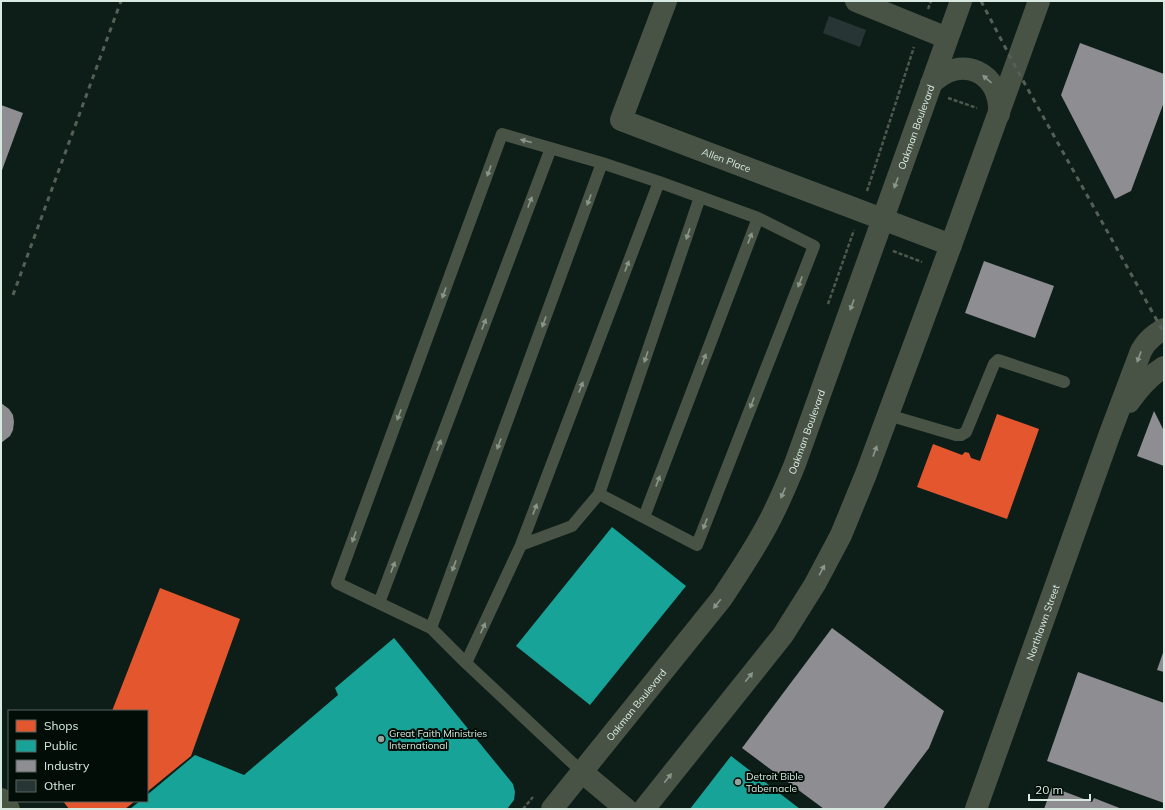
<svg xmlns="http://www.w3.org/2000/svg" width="1165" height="810" font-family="Mulish,sans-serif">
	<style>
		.shops { fill: #e4572e }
		.public { fill: #17a398 }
		.industry { fill: #8d8d92 }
		.building { fill: #273634 }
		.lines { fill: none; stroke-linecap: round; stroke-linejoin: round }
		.path { stroke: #4e584e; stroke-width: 2.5; stroke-dasharray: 4 2; stroke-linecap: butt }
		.service { stroke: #485345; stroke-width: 12 }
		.minor { stroke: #485345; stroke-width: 22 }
		.tertiary { stroke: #485345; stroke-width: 22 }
		.primary { stroke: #495641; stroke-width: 22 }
		.rail { stroke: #555f55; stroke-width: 3; stroke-dasharray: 5 5; stroke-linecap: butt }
		.oneway { fill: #89978b }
		.poi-dot { fill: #91a39b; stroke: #020d08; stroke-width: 1.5 }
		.labels { text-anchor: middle; stroke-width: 4; stroke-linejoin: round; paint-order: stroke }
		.street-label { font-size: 10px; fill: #d8eae1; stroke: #020d08 }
		.poi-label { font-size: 10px; fill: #d8eae1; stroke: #020d08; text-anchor: start }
	</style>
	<rect width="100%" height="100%" fill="#0d1e18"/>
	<path class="shops" d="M997,414L1039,429L1007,519L917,487L933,444L962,455L965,452L969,453L971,458L980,461Z
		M160,588L240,619L191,756L147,792V711H112Z
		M63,801H135L125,809H69Z"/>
	<path class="public" d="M612,527L686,586L590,705L516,646Z
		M394,638L513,784L515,792L514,800L507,809H130L140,801H147V795L195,755L244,775L338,695L335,688Z
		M731,756L800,809H690Z"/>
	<path class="industry" d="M1080,43L1164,74V102L1131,191L1115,199L1061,95Z
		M1,105L23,113L1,173Z
		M984,261L1054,286L1035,338L965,313Z
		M1,403L9,409L13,415L14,422L13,430L10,436L1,443Z
		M1154,411L1164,431V466L1137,456Z
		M832,628L944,711L929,748L883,809H824L742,748Z
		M1164,650V672L1157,670Z
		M1078,672L1164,703V803L1047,761Z
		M1052,787L1092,802L1094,798L1122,809H1044Z"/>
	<path class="building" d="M829,16L866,30L860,47L823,33Z"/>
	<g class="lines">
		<path class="path" d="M928,9L931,1
			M948,98L977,108
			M867,191L914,47
			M893,251L922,262
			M828,304L854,230
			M523,809L533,797"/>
		<path class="service" d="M888,415L956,435H961L966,432L994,364L998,360L1064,382
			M599,494L700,197
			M644,517L758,218
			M521,545L572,526L599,494L697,545L814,246L758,218L659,182L602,163L502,134L337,583L431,628L466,663L582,772
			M379,603L551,148
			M431,628L602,163
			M466,663L521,545L659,182"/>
		<g class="minor">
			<path id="s1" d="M666,1L621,120L951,245"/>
			<path d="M856,1L947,38"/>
			<path d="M1129,402C1139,388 1149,376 1164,367"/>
			<path id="s2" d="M976,809L1109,436L1141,351C1147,340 1154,335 1164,329"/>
		</g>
		<g class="tertiary">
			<path d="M931,84C960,53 1002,72 999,114"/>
			<path d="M582,772L626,809"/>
			<path id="s3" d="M552,809L722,598C737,575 752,553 765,529C777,508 786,486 795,464L961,1"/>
			<path d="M644,809L783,635L815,584L841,535L866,474L951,245L1039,1"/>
		</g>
		<path class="primary" d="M1,799L9,809"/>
		<path class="rail" d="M981,1L1016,68L1164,333
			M13,295L121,1"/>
	</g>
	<defs><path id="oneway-solid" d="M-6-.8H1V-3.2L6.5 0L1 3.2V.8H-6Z"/></defs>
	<g class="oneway">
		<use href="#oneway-solid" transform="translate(987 79) rotate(-139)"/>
		<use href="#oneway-solid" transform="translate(526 141) rotate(-165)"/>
		<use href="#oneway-solid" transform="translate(489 171) rotate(110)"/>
		<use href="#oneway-solid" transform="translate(896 183) rotate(110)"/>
		<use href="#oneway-solid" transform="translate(589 200) rotate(110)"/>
		<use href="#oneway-solid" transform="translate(530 202) rotate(-69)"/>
		<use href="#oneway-solid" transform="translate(688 234) rotate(109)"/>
		<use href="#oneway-solid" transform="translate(750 238) rotate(-69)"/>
		<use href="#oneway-solid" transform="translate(627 266) rotate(-69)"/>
		<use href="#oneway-solid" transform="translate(800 282) rotate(111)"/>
		<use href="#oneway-solid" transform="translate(444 293) rotate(110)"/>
		<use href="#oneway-solid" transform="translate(852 305) rotate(110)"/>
		<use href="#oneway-solid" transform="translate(544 322) rotate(110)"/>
		<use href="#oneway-solid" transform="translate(484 324) rotate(-69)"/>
		<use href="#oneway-solid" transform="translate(646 357) rotate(109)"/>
		<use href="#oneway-solid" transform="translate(1139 357) rotate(110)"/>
		<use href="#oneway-solid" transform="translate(704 359) rotate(-69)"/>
		<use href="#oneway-solid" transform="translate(581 387) rotate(-69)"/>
		<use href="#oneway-solid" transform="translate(752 403) rotate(111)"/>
		<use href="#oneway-solid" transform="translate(399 415) rotate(110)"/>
		<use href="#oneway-solid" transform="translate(499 444) rotate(110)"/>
		<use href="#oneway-solid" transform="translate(439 445) rotate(-69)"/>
		<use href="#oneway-solid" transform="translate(875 451) rotate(-70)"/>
		<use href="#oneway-solid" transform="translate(658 481) rotate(-69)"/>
		<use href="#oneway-solid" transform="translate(783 493) rotate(113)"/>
		<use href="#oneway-solid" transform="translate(535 509) rotate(-69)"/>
		<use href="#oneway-solid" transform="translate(705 524) rotate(111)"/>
		<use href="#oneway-solid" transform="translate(354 537) rotate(110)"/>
		<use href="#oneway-solid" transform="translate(454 566) rotate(110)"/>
		<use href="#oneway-solid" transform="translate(393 567) rotate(-69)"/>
		<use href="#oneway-solid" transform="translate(822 570) rotate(-62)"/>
		<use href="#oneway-solid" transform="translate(717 604) rotate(129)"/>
		<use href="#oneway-solid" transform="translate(483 628) rotate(-65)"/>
		<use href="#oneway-solid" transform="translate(749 677) rotate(-51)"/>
		<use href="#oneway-solid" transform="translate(668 778) rotate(-52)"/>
	</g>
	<g class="poi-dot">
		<circle cx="381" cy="739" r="4"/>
		<circle cx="738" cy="782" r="4"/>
	</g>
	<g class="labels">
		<g class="street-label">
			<text dy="4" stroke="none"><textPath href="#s3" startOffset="782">Oakman Boulevard</textPath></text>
			<text dy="4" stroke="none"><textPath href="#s1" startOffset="240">Allen Place</textPath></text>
			<text dy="4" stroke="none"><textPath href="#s3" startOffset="458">Oakman Boulevard</textPath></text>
			<text dy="4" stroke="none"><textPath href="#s2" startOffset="198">Northlawn Street</textPath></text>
			<text dy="4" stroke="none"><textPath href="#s3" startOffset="134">Oakman Boulevard</textPath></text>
		</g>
		<g class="poi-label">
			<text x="389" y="737">Great Faith Ministries<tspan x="389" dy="12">International</tspan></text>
			<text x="746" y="780">Detroit Bible<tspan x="746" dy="12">Tabernacle</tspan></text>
		</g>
	</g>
	<rect width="1165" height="810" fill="none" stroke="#d8eae1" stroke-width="4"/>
	<rect x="8" y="710" width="140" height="92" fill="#020d08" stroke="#58655f"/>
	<rect x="16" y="720" width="20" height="12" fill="#e4572e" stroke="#58655f"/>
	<text x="44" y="730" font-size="12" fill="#d8eae1">Shops</text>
	<rect x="16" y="740" width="20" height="12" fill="#17a398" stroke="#58655f"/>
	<text x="44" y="750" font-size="12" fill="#d8eae1">Public</text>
	<rect x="16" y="760" width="20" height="12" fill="#8d8d92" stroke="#58655f"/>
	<text x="44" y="770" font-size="12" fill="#d8eae1">Industry</text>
	<rect x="16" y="780" width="20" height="12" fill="#273634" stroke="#58655f"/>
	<text x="44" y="790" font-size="12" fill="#d8eae1">Other</text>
	<path d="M1029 794v6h61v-6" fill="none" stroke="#d8eae1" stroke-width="2"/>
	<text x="1035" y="794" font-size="12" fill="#d8eae1" stroke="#020d08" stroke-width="3" paint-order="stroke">20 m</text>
</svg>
